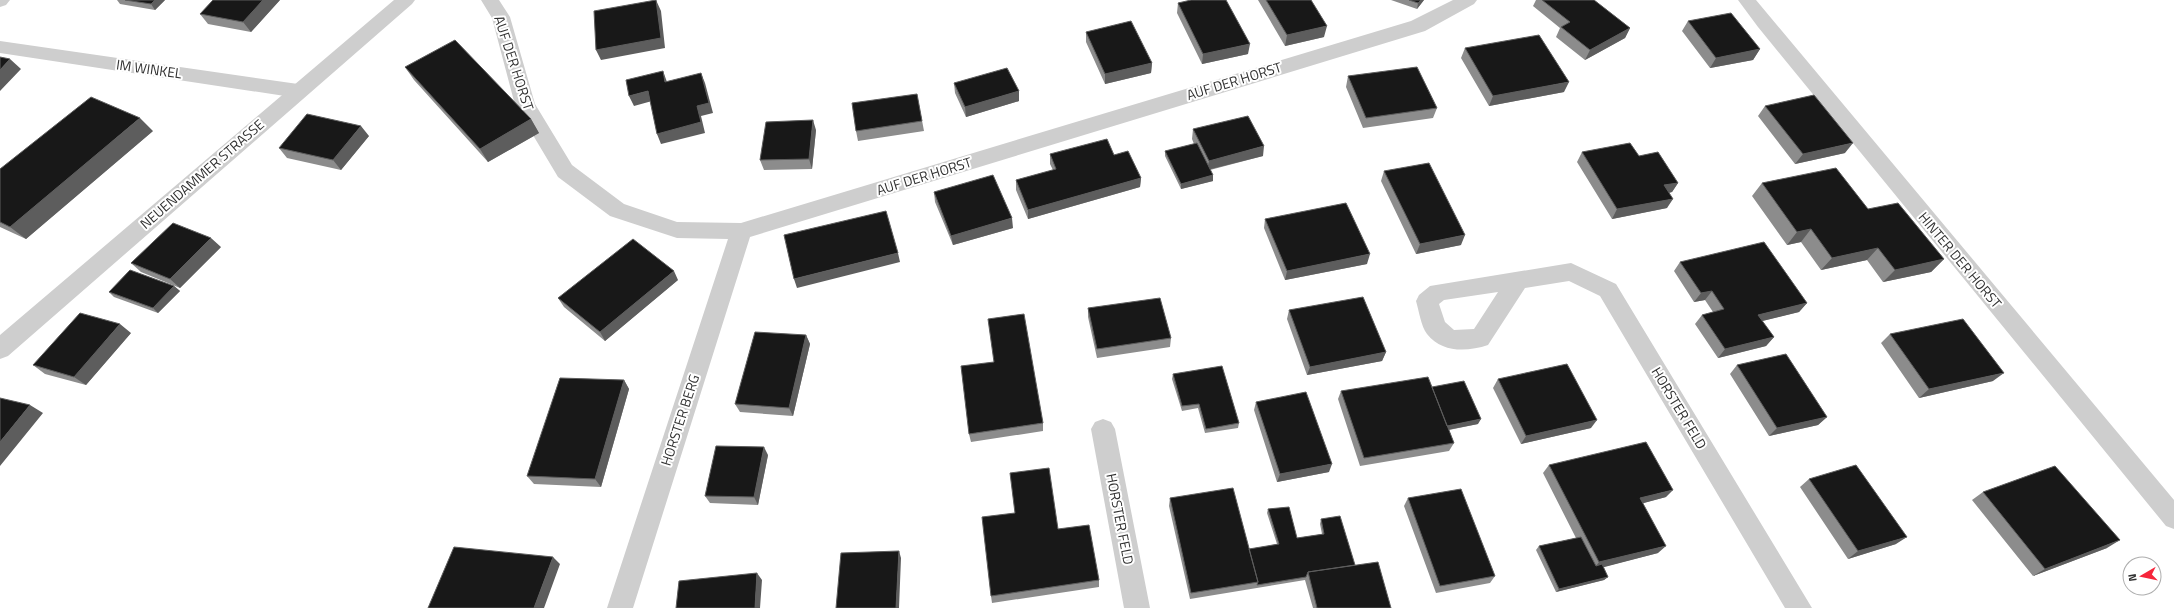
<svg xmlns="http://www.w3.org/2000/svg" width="2174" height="608" font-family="'Titillium Web',sans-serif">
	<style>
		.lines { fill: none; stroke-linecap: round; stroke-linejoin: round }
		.lane { fill: #cecece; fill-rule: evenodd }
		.street { fill: #cecece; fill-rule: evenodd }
		.wall { fill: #8c8c8c }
		.shaded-wall { fill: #5d5d5d }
		.building { fill: #181818; stroke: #5d5d5d }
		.labels { text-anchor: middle; stroke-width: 4; stroke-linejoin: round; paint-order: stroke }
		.street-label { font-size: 14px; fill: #313131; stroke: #fff }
	</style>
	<rect width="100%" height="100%" fill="#fff"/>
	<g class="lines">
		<path class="lane" d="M0,0H10L6,5L0,7Z
			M1738,0H1756L2174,500V529L2166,526L1758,27Z
			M0,41L298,84L305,86L307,91L305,96L298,98L0,53Z"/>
		<path class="street" d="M394,0H415L412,4L8,356L0,359V335Z
			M481,0H499L510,17L535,104L572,165L624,204L677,222L741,223L1411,21L1453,0H1477L1474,4L1425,31L750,237L633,608H607L728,239L677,238L610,216L558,177L515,105L492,18Z
			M1571,263L1616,284L1812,608H1785L1600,296L1569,281L1525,288L1488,345C1467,352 1442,353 1427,334C1421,326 1419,311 1416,301L1419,295L1430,286ZM1498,292L1474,329L1454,330L1445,322L1439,304L1444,300Z
			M1103,419L1111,422L1115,429L1150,608H1124L1091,429L1095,422Z"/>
	</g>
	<path class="wall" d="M117,0H165L155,10L120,4Z
		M280,0L251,32L208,24L200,14Z
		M1258,0H1311L1324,37L1285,46Z
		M1391,0H1424L1417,9Z
		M1536,0H1594L1630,28L1625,38L1585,60L1556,37L1560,28L1533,6Z
		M1178,3L1248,54L1202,64L1177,13Z
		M1688,21L1760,49L1753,60L1710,68L1682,31Z
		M1086,32L1152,63L1151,73L1105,84L1086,42Z
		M1465,48L1564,92L1489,106L1461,58Z
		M405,67L531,119L539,133L488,162L414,80Z
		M1348,76L1437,108L1433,118L1363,128L1346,87Z
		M954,83L1019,91V101L966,117L955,93Z
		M917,94L924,131L858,141L856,131Z
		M1765,106L1845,153L1795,164L1758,116Z
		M1193,129L1263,156L1210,170L1213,181L1181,189L1165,156V151L1194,144L1192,139Z
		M816,130L812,169L764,170L760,160Z
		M153,131L26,239L0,227V169Z
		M369,136L341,170L287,158L279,148Z
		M1582,152L1639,156L1678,183L1672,192L1669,193L1667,208L1612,219L1577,162Z
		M1050,154L1114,155L1141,178L1140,187L1028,219L1016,190V180L1053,170L1050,164Z
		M1384,171L1461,245L1416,254L1381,181Z
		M1762,183L1868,209L1944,259L1931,272L1883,282L1867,260L1821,270L1801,242L1787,245L1752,196Z
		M934,192L1013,228L953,245L935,202Z
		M1265,219L1367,264L1285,280L1264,228Z
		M221,247L180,288L141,272L131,263Z
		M1680,262L1807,303L1799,312L1762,321L1774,337L1766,346L1718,358L1695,324L1702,315L1713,312L1705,300L1694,302L1674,271Z
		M678,280L605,341L564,307L558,298Z
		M174,286L180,291L158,313L114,297L109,292Z
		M1088,308L1171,338L1170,347L1097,358L1088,317Z
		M1289,310L1386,352L1382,361L1307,375L1287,319Z
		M131,333L86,385L45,374L33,365Z
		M1890,334L1993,381L1919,398L1881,343Z
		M806,335L810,344L793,416L740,412L735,404Z
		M1737,365L1827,417L1818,425L1769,436L1730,374Z
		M1173,374L1239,423L1238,428L1205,433L1198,408L1182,411L1172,379Z
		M1498,379L1591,428L1521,444L1493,388Z
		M624,380L629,389L601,487L534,484L527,476Z
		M1432,387L1478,424L1449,430L1454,443L1449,451L1360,466L1338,399L1341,391Z
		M1256,402L1329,472L1277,482L1254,410Z
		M1043,423V431L971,442L969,434Z
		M768,455L758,505L710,503L705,496Z
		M1549,465L1666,497L1643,503L1658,553L1603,567L1608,577L1604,580L1556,592L1536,550L1539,546L1576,538L1543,473Z
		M1809,479L1896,544L1848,559L1800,487Z
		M1983,492L2107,548L2033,576L1972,500Z
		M1170,498L1249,549L1277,544L1267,513L1268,509L1297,538L1322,534L1320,524L1321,519L1355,565L1391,608H1313L1305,580L1190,599L1169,506Z
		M1408,498L1495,576L1490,583L1436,593L1404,506Z
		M1058,529L1099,580V587L992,603L991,596Z"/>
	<path class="shaded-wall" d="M155,0H165L155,10L151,4Z
		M263,0H280L251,32L243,22Z
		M656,0L661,11L665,48L601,60L596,50Z
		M1421,0H1424L1417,9L1418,3Z
		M1327,26L1324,37L1285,46L1287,35Z
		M1630,28L1625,38L1585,60L1590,50Z
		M1250,44L1248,54L1202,64L1203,54Z
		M1760,49L1753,60L1710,68L1716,58Z
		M10,59L21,69L0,91V70Z
		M1152,63L1151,73L1105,84V74Z
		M663,71L667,82H665Z
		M701,73L705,83L713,113L701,116L705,133L661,144L657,134L697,106Z
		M1569,82L1564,92L1489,106L1493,96Z
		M648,91L652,101L634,106L629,96Z
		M1019,91V101L966,117L965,107Z
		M140,118L153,131L26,239L10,227Z
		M531,119L539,133L488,162L480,149Z
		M813,120L816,130L812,169L809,159Z
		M361,126L369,136L341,170L333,160Z
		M1853,143L1845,153L1795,164L1803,154Z
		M1264,146L1263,156L1207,170L1209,161Z
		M1213,175V181L1181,189V184Z
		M1141,178L1140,187L1028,219V210Z
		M1678,183L1672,192L1658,195L1664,185Z
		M1673,199L1667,208L1612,219L1617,209Z
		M1012,218L1013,228L953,245L951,236Z
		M1811,229L1801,242L1787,245L1797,232Z
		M1465,235L1461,245L1416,254L1420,244Z
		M211,238L221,247L180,288L170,279Z
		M1878,248L1867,260L1821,270L1832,258Z
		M898,253L900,262L797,288L794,279Z
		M1370,254L1367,264L1285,280L1287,271Z
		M1944,259L1931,272L1883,282L1895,270Z
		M674,271L678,280L605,341L600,332Z
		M174,286L180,291L158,313L153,308Z
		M1712,291L1705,300L1694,302L1701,293Z
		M1807,303L1799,312L1750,324L1758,315Z
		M120,324L131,333L86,385L74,377Z
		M806,335L810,344L793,416L789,408Z
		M1774,337L1766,346L1718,358L1725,349Z
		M1386,352L1382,361L1307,375L1310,367Z
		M2004,373L1993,381L1919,398L1929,389Z
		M624,380L629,389L601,487L595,479Z
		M30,405L43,413L0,466V442Z
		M1827,417L1818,425L1769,436L1777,428Z
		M1481,419L1478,424L1442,431L1444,427Z
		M1597,420L1591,428L1521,444L1526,436Z
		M764,447L768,455L758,505L754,497Z
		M1332,464L1329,472L1277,482L1280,474Z
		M1673,490L1666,497L1633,506L1640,498Z
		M1907,537L1896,544L1848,559L1858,551Z
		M2120,540L2107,548L2033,576L2045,569Z
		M1666,546L1658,553L1593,570L1599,562Z
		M899,551L901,558L899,608H896Z
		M553,557L560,564L544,608H534Z
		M757,573L762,580L760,608H755Z
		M1608,577L1604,580L1556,592L1559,589Z"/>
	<path class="building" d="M125,0H155L151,4Z
		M213,0H263L243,22L200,14Z
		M656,0L661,38L596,50L594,11Z
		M1191,0H1226L1250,44L1203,54L1178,3Z
		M1266,0H1311L1327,26L1287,35Z
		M1409,0H1421L1418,3Z
		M1542,0H1594L1630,28L1590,50L1561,27L1570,22Z
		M1731,13L1760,49L1716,58L1688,21Z
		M1131,21L1152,63L1105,74L1086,32Z
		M1539,35L1569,82L1493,96L1465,48Z
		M455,40L531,119L480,149L405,67Z
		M0,57L10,59L0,70Z
		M1417,67L1437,108L1366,118L1348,76Z
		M1007,68L1019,91L965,107L954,83Z
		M663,71L665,82L701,73L709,103L697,106L701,122L657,134L648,91L629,96L626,80Z
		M917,94L922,121L856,131L852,103Z
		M1814,95L1853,143L1803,154L1765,106Z
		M91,97L140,118L10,227L0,222V169Z
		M307,114L361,126L333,160L279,148Z
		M1248,116L1264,146L1209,161L1193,129Z
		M813,120L809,159L760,160L766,122Z
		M1107,139L1114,155L1128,151L1141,178L1028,210L1016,180L1056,169L1050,154Z
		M1197,143L1213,175L1181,184L1165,151Z
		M1630,143L1639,156L1658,152L1678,183L1664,185L1673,199L1617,209L1582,152Z
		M1429,163L1465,235L1420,244L1384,171Z
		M1836,168L1868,209L1898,203L1944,259L1895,270L1878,248L1832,258L1811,229L1797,232L1762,183Z
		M993,175L1012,218L951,236L934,192Z
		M1346,203L1370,254L1287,271L1265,219Z
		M886,211L898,253L794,279L784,235Z
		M173,223L211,238L170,279L131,263Z
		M633,239L674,271L600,332L558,298Z
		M1764,242L1807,303L1758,315L1774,337L1725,349L1702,315L1724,309L1712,291L1701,293L1680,262Z
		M130,270L174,286L153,308L109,292Z
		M1363,297L1386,352L1310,367L1289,310Z
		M1160,298L1171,338L1097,349L1088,308Z
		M80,313L120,324L74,377L33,365Z
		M1024,314L1043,423L969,434L961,366L994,362L988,319Z
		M1963,319L2004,373L1929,389L1890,334Z
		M755,332L806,335L789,408L735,404Z
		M1786,354L1827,417L1777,428L1737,365Z
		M1567,364L1597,420L1526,436L1498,379Z
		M1222,366L1239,423L1206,429L1199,404L1182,406L1173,374Z
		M1428,377L1454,443L1364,458L1341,391Z
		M560,378L624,380L595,479L527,476Z
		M1464,381L1481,419L1447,426L1432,387Z
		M1306,392L1332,464L1280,474L1256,402Z
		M0,398L30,405L0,442Z
		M1646,442L1673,490L1640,498L1666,546L1599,562L1549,465Z
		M716,446L764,447L754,497L705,496Z
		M1856,465L1907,537L1858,551L1809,479Z
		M2055,466L2120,540L2045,569L1983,492Z
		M1049,468L1058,529L1089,525L1099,580L991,596L982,517L1015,513L1010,473Z
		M1233,488L1258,582L1191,593L1170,498Z
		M1461,489L1495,576L1440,586L1408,498Z
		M1289,507L1297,538L1324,534L1321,519L1340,516L1355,565L1308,572L1306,577L1257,585L1258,582L1249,549L1279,544L1268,509Z
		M1581,537L1596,566L1602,564L1608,577L1559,589L1539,546Z
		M454,547L553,557L534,608H428Z
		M899,551L896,608H836L841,553Z
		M1378,562L1391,608H1317L1308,572Z
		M757,573L755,608H676L679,581Z"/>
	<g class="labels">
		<g class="street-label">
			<text transform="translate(514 63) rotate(72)" y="5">AUF DER HORST</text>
			<text transform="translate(149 69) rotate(8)" y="5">IM WINKEL</text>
			<text transform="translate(1234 81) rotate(-17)" y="5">AUF DER HORST</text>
			<text transform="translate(202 174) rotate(-41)" y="5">NEUENDAMMER STRASSE</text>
			<text transform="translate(924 176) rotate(-17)" y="5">AUF DER HORST</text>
			<text transform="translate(1960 260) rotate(50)" y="5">HINTER DER HORST</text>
			<text transform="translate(1679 408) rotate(59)" y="5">HORSTER FELD</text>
			<text transform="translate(680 420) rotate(-72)" y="5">HORSTER BERG</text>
			<text transform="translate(1120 519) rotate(79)" y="5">HORSTER FELD</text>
		</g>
	</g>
	<g transform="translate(2142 576) rotate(261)"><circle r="19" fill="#ffffff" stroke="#adadad"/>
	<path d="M0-3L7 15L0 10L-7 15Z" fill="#f6253b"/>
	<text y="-6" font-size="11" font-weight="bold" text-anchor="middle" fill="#313131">N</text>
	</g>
</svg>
